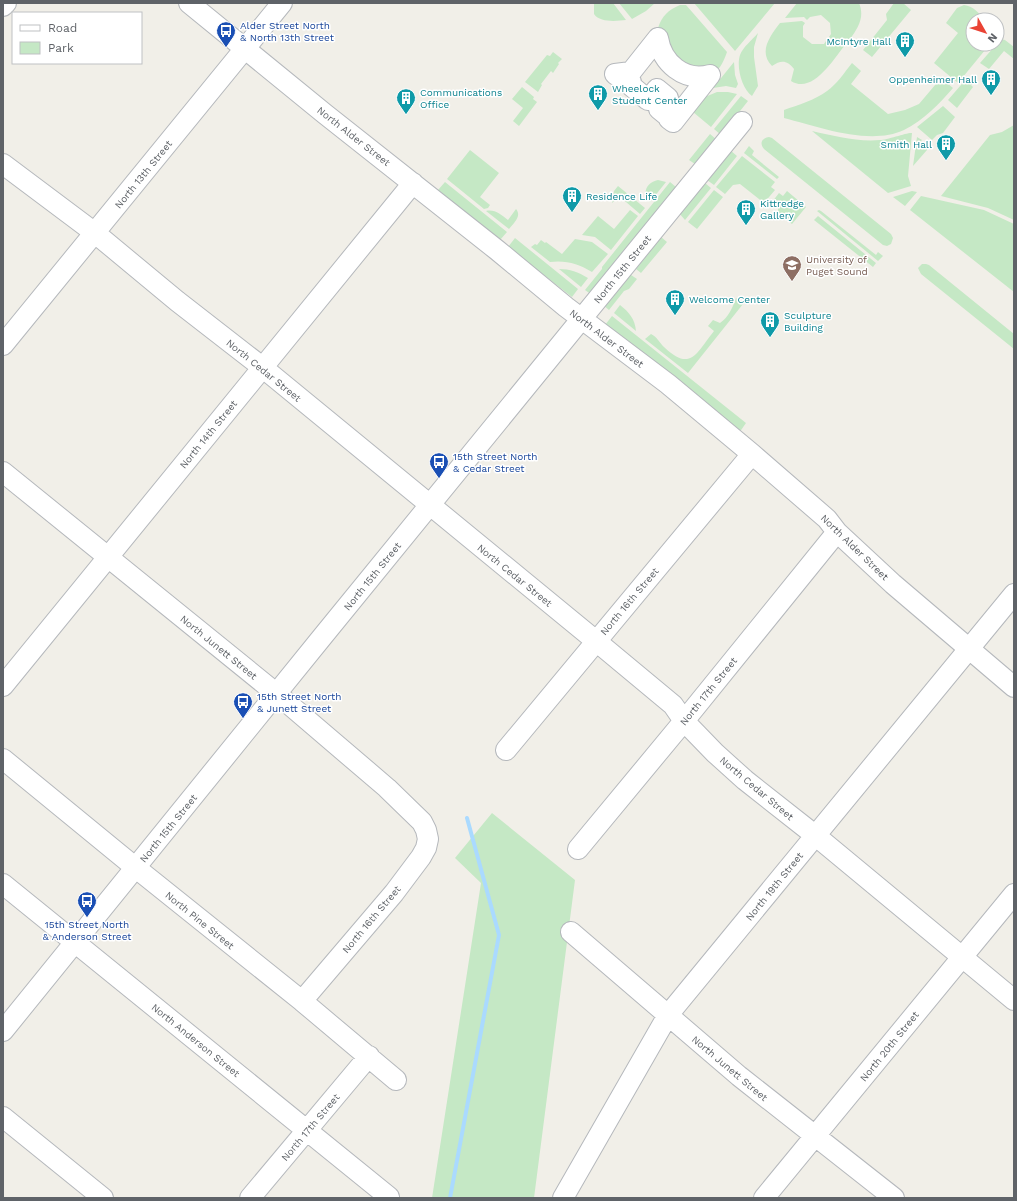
<svg xmlns="http://www.w3.org/2000/svg" width="1017" height="1201" font-family="'Work Sans',sans-serif">
	<style>
		.green { fill: #c5e8c5 }
		.lines { fill: none; stroke-linecap: round; stroke-linejoin: round }
		.stream { stroke: #aadaff; stroke-width: 4 }
		.minor-casing { stroke: #b5b8bc; stroke-width: 22 }
		.minor { stroke: #fff; stroke-width: 20 }
		.labels { text-anchor: middle; stroke-width: 3; stroke-linejoin: round; paint-order: stroke }
		.transit-label { font-size: 10px; fill: #164399; stroke: #fff; text-anchor: start }
		.culture-label { font-size: 10px; fill: #0d838f; stroke: #fff; text-anchor: start }
		.street-label { font-size: 10px; fill: #5f6368; stroke: #fff }
		.education-label { font-size: 10px; fill: #785e54; stroke: #fff; text-anchor: start }
	</style>
	<rect width="100%" height="100%" fill="#f1efe8"/>
	<path class="green" d="M594,3H613L626,20C617,21 600,23 594,14Z
		M619,3H655L646,11L632,19Z
		M694,3H775L735,51Z
		M797,3H859C865,17 858,28 850,39L833,41L829,37L831,34L830,23L821,15L810,17L807,20L804,17L785,18Z
		M894,3H903L911,10L872,57L863,50L887,20L886,14Z
		M680,5H686L727,52C718,78 712,73 688,75L658,28C662,16 668,10 680,5Z
		M964,5C973,6 979,13 985,20H973V44H990L958,83L934,63L958,33L946,23L957,8Z
		M802,21L805,23L803,26V37L812,44H824L826,41L831,45L846,44C834,58 813,95 791,81L794,69C787,60 781,60 772,66C758,52 770,36 780,23Z
		M758,33L754,47V57L758,86L752,96C742,89 736,67 740,55C743,47 752,40 758,33Z
		M1001,39L1005,40L1014,47V59L1004,51L989,69L980,63Z
		M553,52L562,59L558,63L559,64L553,73L551,71L541,84L542,85L538,92L525,82L547,55L550,56Z
		M734,62L735,75L738,84L736,88L726,86L713,88Z
		M852,63L861,71L851,84L888,114L905,110L919,104L941,78L953,88C939,104 924,120 904,130C870,146 819,127 784,118V110C798,105 815,100 827,91C837,84 844,73 852,63Z
		M967,78L973,83L971,85L973,87L957,108L948,100Z
		M522,87L534,97L533,99L537,102L519,126L513,121L523,108L512,99Z
		M717,92H728L737,94L711,127L693,112L705,97Z
		M741,96L748,101L721,135L714,129Z
		M943,106L955,117L943,133L937,135L932,140L917,127Z
		M1014,125V220L988,208L941,196L990,135L1002,132Z
		M812,131C834,136 857,142 880,140C887,140 908,132 912,133L908,176L911,186L888,193Z
		M710,134L717,140L713,141L695,164L689,160Z
		M769,137L772,138L891,234L893,238L891,244L887,246L883,245L764,149C759,143 762,138 769,137Z
		M917,137L922,140L920,142L919,141L917,144L919,146L921,144L927,147V150L913,166Z
		M749,146L754,151L752,155L779,177L777,179L744,153Z
		M470,150L499,173L480,197L490,205L488,208L484,209L447,179Z
		M730,150L737,156L714,185L707,180L727,156Z
		M742,156L775,182L771,187L775,190L764,203L740,184L733,185L725,194L716,187Z
		M658,180L666,182L650,202C641,193 647,182 658,180Z
		M445,182L507,232L500,240L438,190Z
		M670,182L676,187L592,295L585,290L602,269V267Z
		M705,183L711,188L685,220L679,213L687,205Z
		M618,186L645,208L640,214L619,196L612,203L614,191Z
		M714,190L723,197L697,229L688,222Z
		M787,191L806,207L792,224L778,213V207L772,202L779,193L783,196Z
		M912,191L917,192L905,206L893,197Z
		M921,196L984,210L1014,224V292L910,210Z
		M516,209C522,216 514,223 509,229L486,211C495,209 501,215 508,220Z
		M630,210L638,216L611,250L595,237L582,235L598,216L614,229Z
		M819,210L821,211L876,255L878,252L883,256L878,261L817,211Z
		M818,216L876,263L873,267L814,220Z
		M661,237L667,242L641,273L636,269Z
		M515,238L578,289L572,297L508,247Z
		M575,239L592,242L608,254L592,272C579,264 566,260 550,262L531,247L535,244L537,245L541,240L545,243L546,242L562,254Z
		M922,264H926L929,265L1014,334V349L921,274L918,268Z
		M559,269C570,269 578,272 588,278L581,287Z
		M627,275H631L637,279L629,289L624,291L609,310L603,305Z
		M736,298L743,304L688,373L645,339L651,334C657,337 659,342 664,347C691,373 697,352 714,331L708,326L713,320L720,323C728,318 733,307 736,298Z
		M620,305C629,312 635,319 636,331L614,313Z
		M612,316L746,423L739,433L605,325Z
		M492,813L575,880L534,1198H432L481,883L455,858Z"/>
	<g class="lines">
		<path class="stream" d="M450,1198L499,935L467,818"/>
		<defs>
			<path id="minor" d="M189,3L325,114L497,250L566,307L668,384L752,454L827,519L837,532L893,584L1014,687
				M3,6L6,3
				M658,38C662,63 684,82 710,75L673,122L669,119L670,118L659,109L668,98L657,89L648,100L629,84L631,82L624,77L622,79L615,74L631,72Z
				M3,164L95,233L177,301L262,367L596,641L673,705L684,721L715,753L745,780L816,836L1014,1000
				M3,345L282,3
				M3,472L277,694L387,788L422,822L426,830L428,839L426,848L421,857L394,893L302,1001
				M3,686L413,183
				M506,750L752,454
				M3,759L136,868L302,1001L396,1080
				M578,849L684,721L837,532
				M3,884L389,1197
				M571,932L739,1076L894,1198
				M3,1031C249,728 494,423 742,122
				M3,1117L103,1198
				M250,1198L369,1056
				M563,1198L668,1015L1014,594
				M764,1198L1014,894"/>
		</defs>
		<use href="#minor" class="minor-casing"/>
		<use href="#minor" class="minor"/>
	</g>
	<defs>
		<symbol id="bus-pin" viewBox="-11 -11 22 30"><path d="M0 17L-7.5 6A9.5 9.5 0 1 1 7.5 6Z" fill="#1a4fb4" stroke="#fff"/><path d="M-5-6H5V4H4V6H2V4H-2V6H-4V4H-5ZM-3.5-4V0h7V-4ZM-3.5 1.2v1.5H-2V1.2ZM2 1.2v1.5H3.5V1.2Z" fill="#fff"/></symbol>
		<symbol id="building-pin" viewBox="-11 -11 22 30"><path d="M0 17L-7.5 6A9.5 9.5 0 1 1 7.5 6Z" fill="#0f9aa8" stroke="#fff"/><path d="M-4-6H4V6H1V3H-1V6H-4ZM-2.5-4.3h1.7v1.8h-1.7ZM.8-4.3h1.7v1.8H.8ZM-2.5-1h1.7V.8h-1.7ZM.8-1h1.7V.8H.8Z" fill="#fff"/></symbol>
		<symbol id="university-pin" viewBox="-11 -11 22 30"><path d="M0 17L-7.5 6A9.5 9.5 0 1 1 7.5 6Z" fill="#8d6e63" stroke="#fff"/><path d="M0-5L7-2L0 1L-7-2ZM-4 1L0 2.5L4 1V4Q0 6-4 4Z" fill="#fff"/></symbol>
	</defs>
	<g fill-rule="evenodd">
		<use href="#bus-pin" x="215" y="20" width="22" height="30"/>
		<use href="#building-pin" x="894" y="30" width="22" height="30"/>
		<use href="#building-pin" x="980" y="68" width="22" height="30"/>
		<use href="#building-pin" x="587" y="83" width="22" height="30"/>
		<use href="#building-pin" x="395" y="87" width="22" height="30"/>
		<use href="#building-pin" x="935" y="133" width="22" height="30"/>
		<use href="#building-pin" x="561" y="185" width="22" height="30"/>
		<use href="#building-pin" x="735" y="198" width="22" height="30"/>
		<use href="#university-pin" x="781" y="254" width="22" height="30"/>
		<use href="#building-pin" x="664" y="288" width="22" height="30"/>
		<use href="#building-pin" x="759" y="310" width="22" height="30"/>
		<use href="#bus-pin" x="428" y="451" width="22" height="30"/>
		<use href="#bus-pin" x="232" y="691" width="22" height="30"/>
		<use href="#bus-pin" x="76" y="890" width="22" height="30"/>
	</g>
	<g class="labels">
		<g class="transit-label">
			<text x="240" y="29">Alder Street North<tspan x="240" dy="12">&amp; North 13th Street</tspan></text>
			<text x="453" y="460">15th Street North<tspan x="453" dy="12">&amp; Cedar Street</tspan></text>
			<text x="257" y="700">15th Street North<tspan x="257" dy="12">&amp; Junett Street</tspan></text>
			<text x="87" y="928" text-anchor="middle">15th Street North<tspan x="87" dy="12">&amp; Anderson Street</tspan></text>
		</g>
		<g class="culture-label">
			<text x="891" y="45" text-anchor="end">McIntyre Hall</text>
			<text x="977" y="83" text-anchor="end">Oppenheimer Hall</text>
			<text x="612" y="92">Wheelock<tspan x="612" dy="12">Student Center</tspan></text>
			<text x="420" y="96">Communications<tspan x="420" dy="12">Office</tspan></text>
			<text x="932" y="148" text-anchor="end">Smith Hall</text>
			<text x="586" y="200">Residence Life</text>
			<text x="760" y="207">Kittredge<tspan x="760" dy="12">Gallery</tspan></text>
			<text x="689" y="303">Welcome Center</text>
			<text x="784" y="319">Sculpture<tspan x="784" dy="12">Building</tspan></text>
		</g>
		<g class="street-label">
			<text transform="translate(354 136) rotate(38)" y="4">North Alder Street</text>
			<text transform="translate(143 174) rotate(-51)" y="4">North 13th Street</text>
			<text transform="translate(622 269) rotate(-51)" y="4">North 15th Street</text>
			<text transform="translate(607 338) rotate(37)" y="4">North Alder Street</text>
			<text transform="translate(264 370) rotate(39)" y="4">North Cedar Street</text>
			<text transform="translate(208 434) rotate(-51)" y="4">North 14th Street</text>
			<text transform="translate(855 547) rotate(44)" y="4">North Alder Street</text>
			<text transform="translate(515 575) rotate(39)" y="4">North Cedar Street</text>
			<text transform="translate(372 576) rotate(-51)" y="4">North 15th Street</text>
			<text transform="translate(629 601) rotate(-50)" y="4">North 16th Street</text>
			<text transform="translate(219 647) rotate(39)" y="4">North Junett Street</text>
			<text transform="translate(708 691) rotate(-51)" y="4">North 17th Street</text>
			<text transform="translate(757 788) rotate(40)" y="4">North Cedar Street</text>
			<text transform="translate(168 828) rotate(-51)" y="4">North 15th Street</text>
			<text transform="translate(774 886) rotate(-51)" y="4">North 19th Street</text>
			<text transform="translate(371 919) rotate(-50)" y="4">North 16th Street</text>
			<text transform="translate(200 920) rotate(39)" y="4">North Pine Street</text>
			<text transform="translate(196 1040) rotate(39)" y="4">North Anderson Street</text>
			<text transform="translate(889 1046) rotate(-51)" y="4">North 20th Street</text>
			<text transform="translate(730 1068) rotate(40)" y="4">North Junett Street</text>
			<text transform="translate(310 1127) rotate(-50)" y="4">North 17th Street</text>
		</g>
		<g class="education-label">
			<text x="806" y="263">University of<tspan x="806" dy="12">Puget Sound</tspan></text>
		</g>
	</g>
	<rect width="1017" height="1201" fill="none" stroke="#5f6368" stroke-width="8"/>
	<rect x="12" y="12" width="130" height="52" fill="#ffffff" stroke="#bfc1c3"/>
	<rect x="20" y="25" width="20" height="6" fill="#ffffff" stroke="#bfc1c3"/>
	<text x="48" y="32" font-size="12" fill="#5f6368">Road</text>
	<rect x="20" y="42" width="20" height="12" fill="#c5e8c5" stroke="#bfc1c3"/>
	<text x="48" y="52" font-size="12" fill="#5f6368">Park</text>
	<g transform="translate(985 32) rotate(129)"><circle r="19" fill="#ffffff" stroke="#bfc1c3"/>
	<path d="M0-3L7 15L0 10L-7 15Z" fill="#ea4335"/>
	<text y="-6" font-size="11" font-weight="bold" text-anchor="middle" fill="#5f6368">N</text>
	</g>
</svg>
